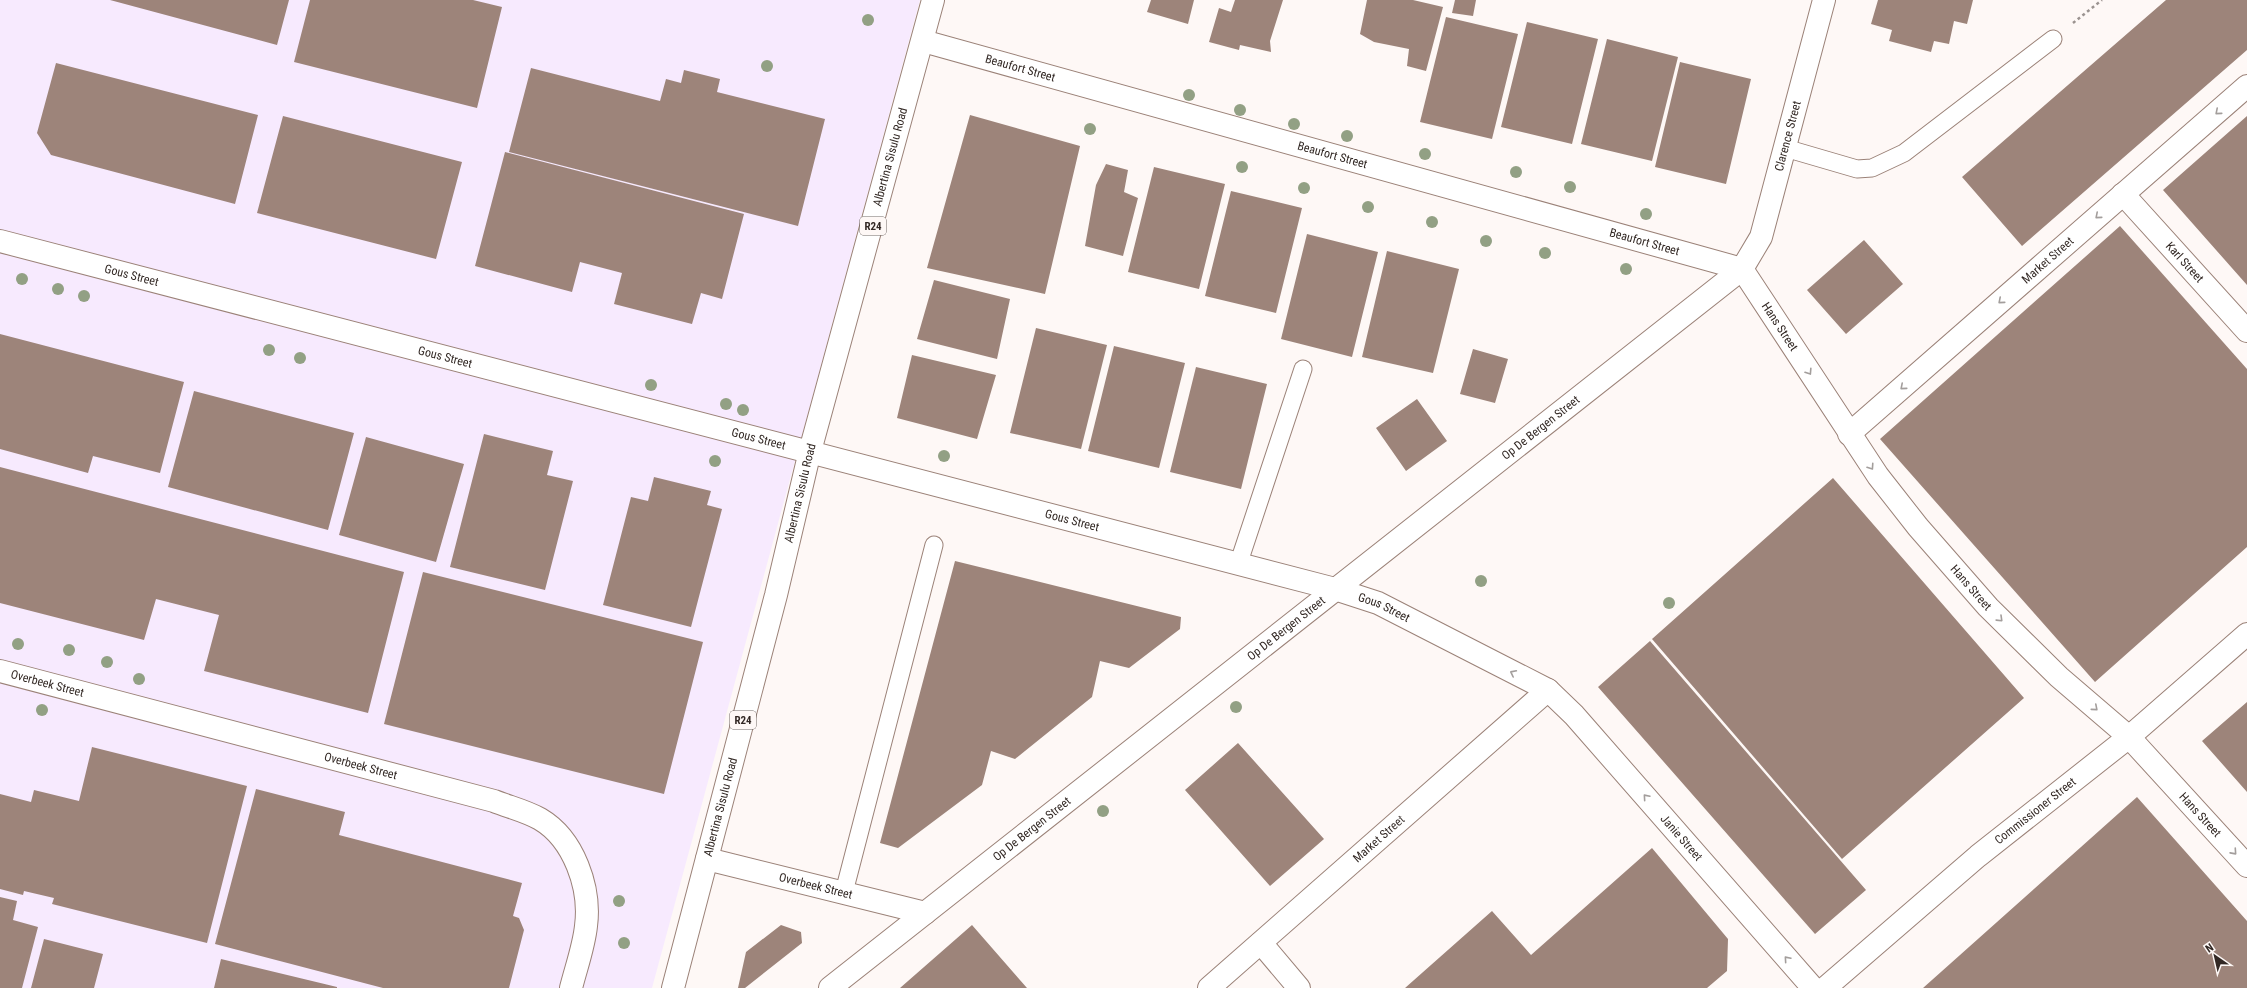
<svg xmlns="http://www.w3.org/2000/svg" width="2247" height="988" font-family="'Roboto Condensed',sans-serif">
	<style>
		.commercial { fill: #f7eafe }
		.building { fill: #9d847a }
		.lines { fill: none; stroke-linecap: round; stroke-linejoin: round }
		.lane-casing { stroke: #9b8278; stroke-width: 19 }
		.street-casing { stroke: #9b8278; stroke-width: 24 }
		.secondary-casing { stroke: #9b8278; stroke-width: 24 }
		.primary-casing { stroke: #9b8278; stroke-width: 24 }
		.path { stroke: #9b9390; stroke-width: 2.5; stroke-dasharray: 3 3; stroke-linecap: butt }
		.lane { stroke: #fff; stroke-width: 17 }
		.street { stroke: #fff; stroke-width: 22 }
		.secondary { stroke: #fff; stroke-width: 22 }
		.primary { stroke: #fff; stroke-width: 22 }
		.tree { fill: #92a084 }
		.oneway { stroke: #a39e9c }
		.labels { text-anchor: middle; stroke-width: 3; stroke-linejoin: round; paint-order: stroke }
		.shield { fill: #fef8f6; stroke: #6f6663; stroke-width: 1 }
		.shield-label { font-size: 11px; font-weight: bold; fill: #322824 }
		.street-label { font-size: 12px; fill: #322824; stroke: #fef8f6 }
	</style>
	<rect width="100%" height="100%" fill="#fef8f6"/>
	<path class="commercial" d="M0,0H920L652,988H0Z"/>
	<path class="building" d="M110,0H289L277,45Z
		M310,0H473L502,7L477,108L294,62Z
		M1151,0H1194L1188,24L1147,12Z
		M1235,0H1283L1270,41L1271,52L1240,45L1239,50L1209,42L1219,8L1231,12Z
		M1367,0H1413L1443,7L1426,71L1407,66L1409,49L1374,42L1360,34Z
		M1455,0H1476L1473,16L1452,13Z
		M1878,0H1973L1967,24L1954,21L1949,44L1934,41L1931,52L1889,41L1892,30L1871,24Z
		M2166,0H2247V50L2022,246L1962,177Z
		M1446,17L1518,34L1492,139L1420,122Z
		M1527,22L1598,39L1572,144L1501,127Z
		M1607,39L1678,57L1652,161L1581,144Z
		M1680,62L1751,79L1726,184L1655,167Z
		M56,63L258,115L235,204L51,155L37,133Z
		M531,68L660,101L666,79L681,83L684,70L720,79L717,92L825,119L798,226L509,152Z
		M970,115L1080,146L1045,294L927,268Z
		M283,116L462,162L436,259L257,213Z
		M2247,116V285L2163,190Z
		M505,152L744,214L722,299L701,293L692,324L614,304L622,273L580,262L572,292L475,266Z
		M1106,164L1128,170L1124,192L1138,198L1123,256L1085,246L1096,185Z
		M1154,167L1225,184L1199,289L1128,272Z
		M1231,191L1302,208L1276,313L1205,296Z
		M2120,226L2247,369V547L2095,682L1880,439Z
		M1307,234L1378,252L1352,357L1281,339Z
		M1864,240L1903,284L1846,334L1807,290Z
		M1387,251L1459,269L1433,373L1362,357Z
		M934,280L1010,299L997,359L917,339Z
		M1036,328L1107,345L1081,449L1010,433Z
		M0,334L184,382L160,473L93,456L88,473L0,449Z
		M1114,346L1185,363L1159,468L1088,451Z
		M1473,349L1508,359L1495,403L1460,394Z
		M912,355L996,375L977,439L897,418Z
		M1196,367L1267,384L1241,489L1170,472Z
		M194,391L354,433L328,530L168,487Z
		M1417,399L1447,441L1406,471L1376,428Z
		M484,434L553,451L547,475L573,481L545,590L450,567Z
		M366,437L464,464L436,562L339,535Z
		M0,467L404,572L368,713L204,671L219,615L156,599L144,640L0,603Z
		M654,477L711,491L707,505L722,509L691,627L603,605L631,497L648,501Z
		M1833,478L2024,698L1842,859L1652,639Z
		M955,561L1181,617L1180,629L1129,668L1100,661L1092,697L1015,759L991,751L982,785L898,848L880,843Z
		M423,572L703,642L664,794L384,724Z
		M1650,641L1866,890L1815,934L1598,687Z
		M2247,702V792L2202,741Z
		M1238,743L1324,839L1270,886L1185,790Z
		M92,747L247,786L207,943L52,904L54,898L24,891L23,895L0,889V794L31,802L34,790L79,801Z
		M256,789L345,812L339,835L522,883L513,916L519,918L524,930L509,988H383L215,944Z
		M2137,797L2247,921V988H1923Z
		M1652,848L1728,939L1727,971L1707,988H1405L1492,911L1531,955Z
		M0,897L17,901L13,920L38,927L22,988H0Z
		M781,925L801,932L802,943L745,988H738L746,952Z
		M972,925L1027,988H900Z
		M44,939L103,954L94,988H31Z
		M221,959L337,987V988H214Z"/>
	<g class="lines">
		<defs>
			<path id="lane" d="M1785,148L1857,169L1872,168L1904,153L2053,39
				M1238,565L1303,369
				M844,892L934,545"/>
			<g id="street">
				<path id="s1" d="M923,41L1742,269"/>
				<path id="s2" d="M2123,194L2247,331"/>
				<path id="s3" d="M0,241L1335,589L1378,603L1548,690L1574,715L1813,988"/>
				<path id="s4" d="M1742,269L1878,476L1918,527L1988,607L2059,677L2129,737L2247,866"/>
				<path id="s5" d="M1849,434L2247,86"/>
				<path id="s6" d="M0,671L494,801C509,807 526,811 540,819C574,839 591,888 586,926C584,946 576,968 571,988"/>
				<path id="s7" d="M707,859L925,913"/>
				<path d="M1261,943L1299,988"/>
				<path id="s8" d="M830,988L1742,269L1761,237L1824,0"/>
				<path id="s9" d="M1209,988L1548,690"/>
			</g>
			<g id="secondary">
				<path id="s10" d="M1825,988L1978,856L2129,737L2247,634"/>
			</g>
			<g id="primary">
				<path id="s11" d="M673,988L776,595L810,451L933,0"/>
			</g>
		</defs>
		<use href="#lane" class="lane-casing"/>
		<use href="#street" class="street-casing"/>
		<use href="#secondary" class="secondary-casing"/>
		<use href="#primary" class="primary-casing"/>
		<path class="path" d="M2073,23L2102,0"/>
		<use href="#lane" class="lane"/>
		<use href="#street" class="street"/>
		<use href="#secondary" class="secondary"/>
		<use href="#primary" class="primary"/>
	</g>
	<g class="tree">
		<circle cx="868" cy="20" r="6"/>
		<circle cx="767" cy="66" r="6"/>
		<circle cx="1189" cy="95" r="6"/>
		<circle cx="1240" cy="110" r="6"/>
		<circle cx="1294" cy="124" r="6"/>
		<circle cx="1090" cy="129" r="6"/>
		<circle cx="1347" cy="136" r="6"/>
		<circle cx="1425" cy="154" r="6"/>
		<circle cx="1242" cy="167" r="6"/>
		<circle cx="1516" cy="172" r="6"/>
		<circle cx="1570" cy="187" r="6"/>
		<circle cx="1304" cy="188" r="6"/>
		<circle cx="1368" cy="207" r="6"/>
		<circle cx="1646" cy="214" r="6"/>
		<circle cx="1432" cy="222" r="6"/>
		<circle cx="1486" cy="241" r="6"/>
		<circle cx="1545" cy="253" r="6"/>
		<circle cx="1626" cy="269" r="6"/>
		<circle cx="22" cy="279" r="6"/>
		<circle cx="58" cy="289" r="6"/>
		<circle cx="84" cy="296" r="6"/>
		<circle cx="269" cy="350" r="6"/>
		<circle cx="300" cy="358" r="6"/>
		<circle cx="651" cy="385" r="6"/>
		<circle cx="726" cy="404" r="6"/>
		<circle cx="743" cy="410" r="6"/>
		<circle cx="944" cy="456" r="6"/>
		<circle cx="715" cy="461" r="6"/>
		<circle cx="1481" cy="581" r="6"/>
		<circle cx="1669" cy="603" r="6"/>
		<circle cx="18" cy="644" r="6"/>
		<circle cx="69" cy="650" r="6"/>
		<circle cx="107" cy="662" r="6"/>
		<circle cx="139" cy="679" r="6"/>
		<circle cx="1236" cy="707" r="6"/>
		<circle cx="42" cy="710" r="6"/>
		<circle cx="1103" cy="811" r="6"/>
		<circle cx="619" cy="901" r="6"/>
		<circle cx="624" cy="943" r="6"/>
	</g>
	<defs><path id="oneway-chevron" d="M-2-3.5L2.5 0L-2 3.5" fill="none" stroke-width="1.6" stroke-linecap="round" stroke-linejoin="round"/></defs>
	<g class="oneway">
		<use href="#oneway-chevron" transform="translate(2218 112) rotate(139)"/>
		<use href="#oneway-chevron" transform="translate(2098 216) rotate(139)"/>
		<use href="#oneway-chevron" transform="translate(2001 301) rotate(139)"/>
		<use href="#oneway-chevron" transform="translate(1809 372) rotate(57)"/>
		<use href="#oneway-chevron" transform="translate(1903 387) rotate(139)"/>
		<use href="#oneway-chevron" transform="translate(1871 467) rotate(56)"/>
		<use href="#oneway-chevron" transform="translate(2000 619) rotate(44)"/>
		<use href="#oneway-chevron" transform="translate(1513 673) rotate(-153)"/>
		<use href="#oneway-chevron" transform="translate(2095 708) rotate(41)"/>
		<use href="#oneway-chevron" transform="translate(1646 797) rotate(-131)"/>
		<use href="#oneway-chevron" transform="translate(2234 852) rotate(48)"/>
		<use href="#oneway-chevron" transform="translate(1787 959) rotate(-131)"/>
	</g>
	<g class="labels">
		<g class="shield">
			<rect x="860" y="217" width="26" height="18" rx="3"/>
			<rect x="730" y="711" width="26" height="18" rx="3"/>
		</g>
		<g class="shield-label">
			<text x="873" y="230">R24</text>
			<text x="743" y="724">R24</text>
		</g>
		<g class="street-label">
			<text dy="4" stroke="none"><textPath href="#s1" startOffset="101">Beaufort Street</textPath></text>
			<text dy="4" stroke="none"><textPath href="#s8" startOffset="1303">Clarence Street</textPath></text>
			<text dy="4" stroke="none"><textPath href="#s1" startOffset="425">Beaufort Street</textPath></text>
			<text dy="4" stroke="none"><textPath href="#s11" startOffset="859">Albertina Sisulu Road</textPath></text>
			<text dy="4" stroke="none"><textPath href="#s1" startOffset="749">Beaufort Street</textPath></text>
			<text dy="4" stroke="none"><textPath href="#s5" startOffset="264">Market Street</textPath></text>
			<text dy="4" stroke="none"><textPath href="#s2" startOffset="92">Karl Street</textPath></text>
			<text dy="4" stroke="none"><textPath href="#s3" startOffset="136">Gous Street</textPath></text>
			<text dy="4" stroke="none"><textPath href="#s4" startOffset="69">Hans Street</textPath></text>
			<text dy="4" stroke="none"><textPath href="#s3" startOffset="460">Gous Street</textPath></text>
			<text dy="4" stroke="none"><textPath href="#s8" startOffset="905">Op De Bergen Street</textPath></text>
			<text dy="4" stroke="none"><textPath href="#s3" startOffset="784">Gous Street</textPath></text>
			<text dy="4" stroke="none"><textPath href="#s11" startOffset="511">Albertina Sisulu Road</textPath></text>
			<text dy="4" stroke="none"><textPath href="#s3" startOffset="1108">Gous Street</textPath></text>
			<text dy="4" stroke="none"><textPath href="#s4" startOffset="393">Hans Street</textPath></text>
			<text dy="4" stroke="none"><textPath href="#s3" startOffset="1432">Gous Street</textPath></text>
			<text dy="4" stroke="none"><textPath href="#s8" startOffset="581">Op De Bergen Street</textPath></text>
			<text dy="4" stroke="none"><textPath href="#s6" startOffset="49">Overbeek Street</textPath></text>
			<text dy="4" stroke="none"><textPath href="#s6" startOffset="373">Overbeek Street</textPath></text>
			<text dy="4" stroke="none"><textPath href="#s11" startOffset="187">Albertina Sisulu Road</textPath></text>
			<text dy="4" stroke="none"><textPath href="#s10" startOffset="275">Commissioner Street</textPath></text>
			<text dy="4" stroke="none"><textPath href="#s4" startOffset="716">Hans Street</textPath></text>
			<text dy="4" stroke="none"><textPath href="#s8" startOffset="257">Op De Bergen Street</textPath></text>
			<text dy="4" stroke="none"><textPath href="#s3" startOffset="1815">Janie Street</textPath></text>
			<text dy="4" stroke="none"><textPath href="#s9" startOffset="226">Market Street</textPath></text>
			<text dy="4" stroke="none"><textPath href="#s7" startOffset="112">Overbeek Street</textPath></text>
		</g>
	</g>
	<g transform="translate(2215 956) rotate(326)" stroke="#fef8f6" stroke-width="3" paint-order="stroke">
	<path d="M0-3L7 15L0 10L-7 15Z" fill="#322824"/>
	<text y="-6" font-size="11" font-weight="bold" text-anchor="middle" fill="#322824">N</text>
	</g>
</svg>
